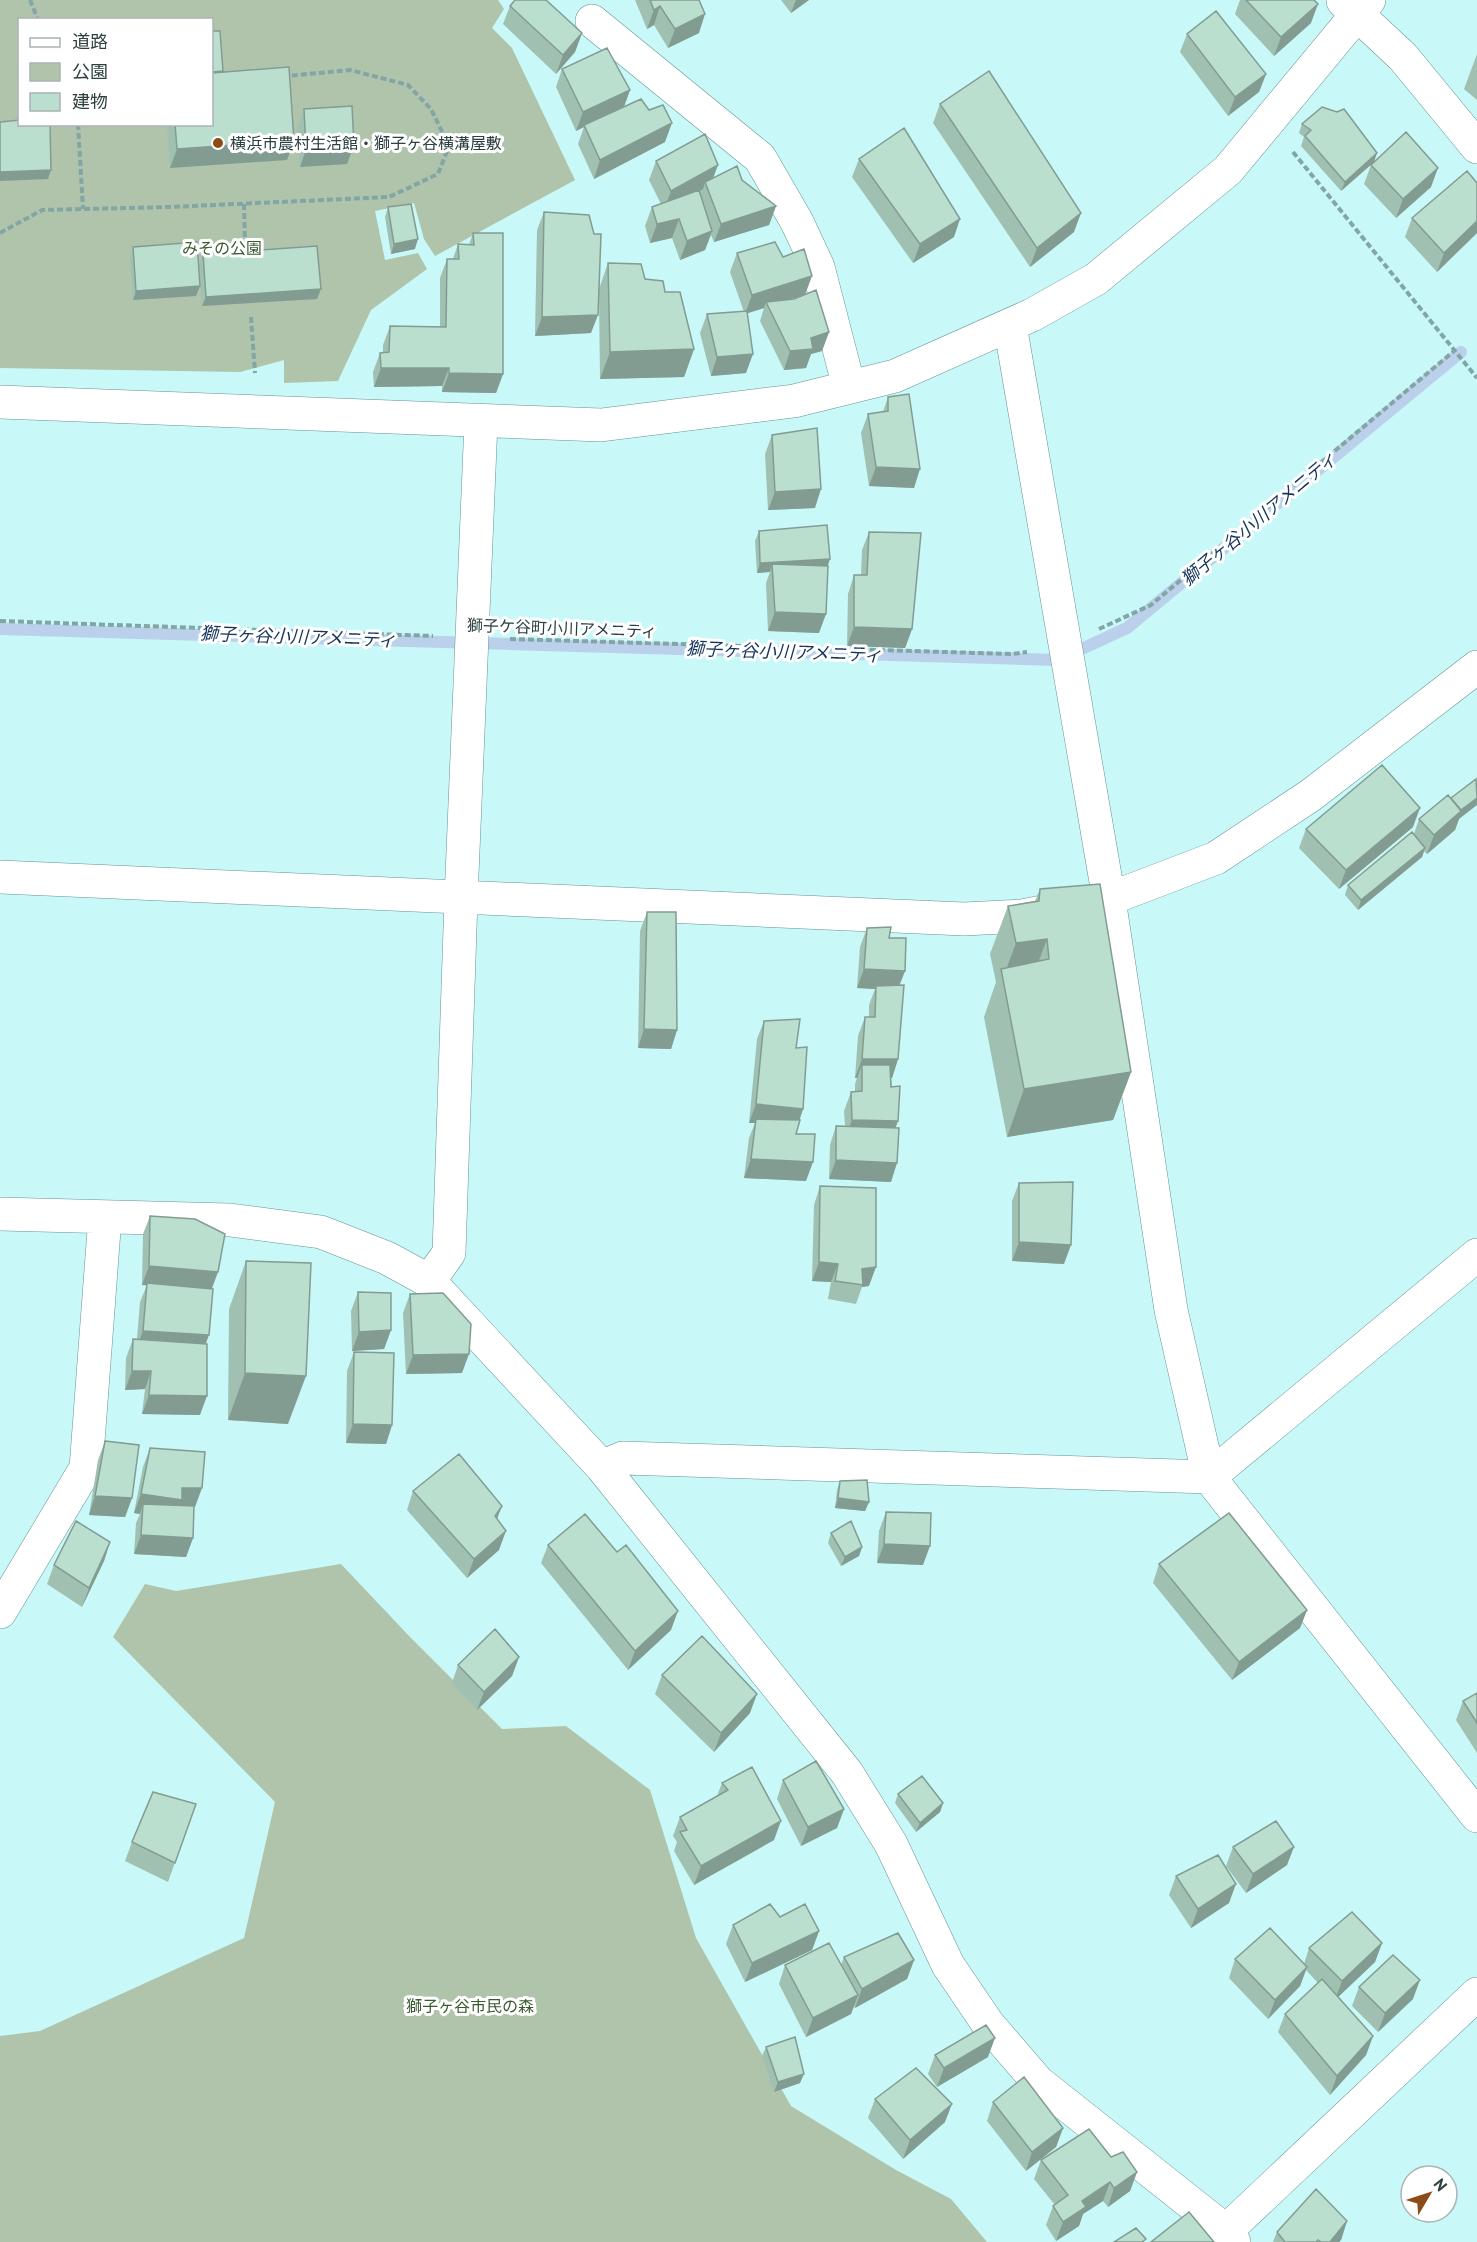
<svg xmlns="http://www.w3.org/2000/svg" width="1477" height="2242" font-family="'PT Sans','Noto Sans JP',sans-serif">
	<style>
		.green { fill: #afc4aa; fill-rule: evenodd }
		.lines { fill: none; stroke-linecap: round; stroke-linejoin: round }
		.stream { stroke: #bbd1eb; stroke-width: 12 }
		.minor-casing { stroke: #669394; stroke-width: 34 }
		.path { stroke: #82a5a5; stroke-width: 4; stroke-dasharray: 6 3; stroke-linecap: butt }
		.minor { stroke: #fff; stroke-width: 33 }
		.wall { fill: #a0c0b2 }
		.shaded-wall { fill: #829c91 }
		.building { fill: #badfcf; stroke: #829c91; stroke-width: 1.5 }
		.poi-dot { fill: #8d4b18; stroke: #fff; stroke-width: 2 }
		.labels { text-anchor: middle; stroke-width: 6; stroke-linejoin: round; paint-order: stroke }
		.poi-label { font-size: 16px; fill: #2d4040; stroke: #fff; text-anchor: start }
		.park-label { font-size: 16px; fill: #395931; stroke: #fff }
		.street-label { font-size: 16px; fill: #2d4040; stroke: #fff }
		.water-label { font-size: 18px; font-style: italic; fill: #163559; stroke: #fff }
	</style>
	<rect width="100%" height="100%" fill="#c8f8f8"/>
	<path class="green" d="M0,0H498L504,9L492,28L512,48L575,180L435,256L424,239L414,203L375,211L385,260L418,253L427,269L371,310L338,381L284,383V360L240,372L0,368ZM20,20H212V124H20Z
		M341,1564L410,1637L502,1729L566,1726L650,1790L696,1938L791,2106L896,2170L951,2199L987,2242H0V2036L40,2031L244,1938L275,1802L113,1637L145,1584L176,1591Z"/>
	<g class="lines">
		<path class="stream" d="M0,629L1058,660L1127,628L1461,352"/>
		<defs>
			<path id="minor" d="M1343,1L1403,57L1477,147
				M592,21L760,158L797,222L818,267L849,387
				M1010,325L1109,899L1171,1310L1209,1477L1477,1816
				M0,402L601,425L794,401L895,376L1032,315L1096,279L1228,170L1369,0
				M0,877L964,919L1022,916L1109,899L1216,858L1311,795L1477,667
				M0,1214L230,1220L321,1232L387,1258L429,1281L602,1467L847,1773L891,1844L948,1965L988,2024L1038,2082L1226,2231L1234,2242
				M429,1281L449,1253L461,899L481,422
				M602,1467L623,1458L1209,1477L1477,1255
				M0,1612L86,1468L105,1217
				M1226,2231L1477,1994"/>
		</defs>
		<use href="#minor" class="minor-casing"/>
		<path class="path" d="M30,0L38,20
			M78,124L83,209
			M1293,152L1477,378
			M244,204L245,245
			M0,233L42,210L170,207L389,197L438,174L449,146L431,109L408,85L350,70L287,76
			M251,317L255,373
			M0,621L433,636
			M1099,629L1151,605L1454,351
			M510,639L1012,654L1027,652"/>
		<use href="#minor" class="minor"/>
	</g>
	<path class="wall" d="M635,0H699V33L668,48L654,25L647,29Z
		M781,0H809L791,13Z
		M1240,0H1315L1311,23L1274,56L1235,14Z
		M510,6L582,33L575,52L556,74L503,24Z
		M1187,34L1266,74L1259,92L1228,116L1180,52Z
		M1477,54V100L1464,89Z
		M562,69L630,90L624,107L649,110L665,142L594,179L578,144L584,127L576,131L556,87Z
		M223,72L294,141L287,160L170,168L167,124H212Z
		M940,104L1074,232L1030,267L933,123Z
		M304,109L354,145L347,164L300,167L297,128Z
		M1302,124L1374,162L1341,191L1301,146L1304,137L1299,133Z
		M859,159L954,237L913,263L852,177Z
		M656,161L713,178L742,180L776,206L769,225L714,242L711,235L705,250L680,260L672,238L650,243L645,226L652,207L661,204L649,180Z
		M1371,165L1431,187L1396,218L1364,184Z
		M1477,183V233L1437,272L1405,237L1412,218Z
		M388,207L415,249L391,254L385,217Z
		M544,212L599,289L608,263L645,279L665,292L694,349L684,377L600,379L599,295L591,333L535,336L537,230Z
		M473,233L503,374L496,393L442,392V386L374,387L373,372L380,353H383V345L390,326L440,327V278L447,259H453L458,244L469,245Z
		M133,247L200,286L196,296L133,300L130,256Z
		M737,253L789,300L829,332L822,351L811,354L806,368L784,370L760,321L764,308L748,313L746,373L711,376L700,333L707,314L744,312L730,272Z
		M203,254L317,299L202,306L199,263Z
		M888,397L914,488L869,486L861,433L868,414L883,412Z
		M772,435L815,508L768,510L765,454Z
		M759,531L828,566L819,633L768,631L766,583L770,572L757,573L755,541Z
		M869,532L912,629L905,648L847,646L848,594L854,575H861L862,550Z
		M1419,819H1459L1455,830L1427,854L1424,851L1422,857L1358,910L1345,895L1348,885L1414,834Z
		M1413,827L1339,889L1299,848L1306,829Z
		M1040,889L1131,1072L1113,1120L1007,1137L984,1017L996,982L990,954L1008,906L1035,901Z
		M647,912L677,1030L671,1049L638,1048L640,931Z
		M867,928L889,938L905,971L899,985L898,1059L892,1078H891L896,1128L891,1182L829,1179L830,1145L836,1126H845L844,1111L851,1092H855V1084L857,1078H855L858,1036L865,1017H869V1005L875,989L857,988L860,947Z
		M764,1021L796,1048L803,1109L799,1120L796,1134L806,1181L744,1178L749,1138L755,1123H749L757,1039Z
		M1019,1183L1064,1264L1012,1261V1201Z
		M820,1186L869,1286L862,1287L856,1304L828,1299L831,1282L812,1281L814,1205Z
		M150,1216L212,1288L206,1344L200,1415L142,1414L145,1389L125,1390L126,1358L133,1339H137L140,1302L147,1285H142L143,1234Z
		M246,1261L288,1424L228,1420L229,1309Z
		M358,1292L391,1330L384,1349L352,1351L351,1311Z
		M410,1294L462,1373L406,1374L403,1313Z
		M354,1352L392,1425L386,1444L346,1443L347,1371Z
		M105,1441L132,1498L125,1517L89,1515L98,1460Z
		M150,1448L195,1507H194L193,1538L186,1557L134,1554L136,1523L140,1514L134,1513L143,1467Z
		M840,1481L869,1502L865,1511L835,1508L837,1490Z
		M413,1491L497,1519L499,1550L467,1578L407,1510Z
		M886,1512L923,1565L877,1563L879,1531Z
		M831,1533L862,1547L859,1556L841,1566L828,1543Z
		M110,1542L104,1561L82,1607L47,1584L54,1565Z
		M548,1545L671,1630L628,1670L541,1563Z
		M1159,1564L1307,1610L1300,1628L1232,1680L1153,1583Z
		M519,1657L512,1676L477,1710L452,1683L458,1665Z
		M662,1675L750,1713L714,1752L655,1694Z
		M1477,1693V1753L1456,1720L1463,1701Z
		M783,1780L844,1809L837,1828L801,1846L777,1799Z
		M722,1783L774,1840L694,1885L674,1851L677,1842L673,1836L680,1817L717,1796Z
		M898,1794L943,1803L940,1812L916,1832L895,1803Z
		M196,1804L168,1882L125,1861L132,1842Z
		M1233,1847L1287,1865L1246,1893L1226,1866Z
		M1176,1876L1229,1903L1191,1928L1169,1895Z
		M780,1917L819,1931L812,1950L745,1982L726,1944L733,1925Z
		M1382,1943L1375,1962L1338,1997L1373,2036L1366,2055L1330,2095L1278,2032L1285,2014L1318,1983L1306,1970L1300,1986L1268,2019L1229,1978L1235,1959L1304,1964L1309,1948Z
		M844,1957L914,1960L907,1979L855,2008L854,2006L851,2014L806,2037L779,1984L785,1965H841Z
		M1359,1987L1413,1999L1378,2032L1352,2006Z
		M766,2047L800,2083L774,2092L762,2056Z
		M935,2055L988,2057L937,2087L928,2074Z
		M875,2099L945,2122L903,2159L868,2118Z
		M993,2102L1063,2128L1056,2147L1026,2171L987,2121Z
		M1111,2157L1137,2172L1130,2191L1108,2207L1103,2201L1083,2214L1079,2226L1056,2241L1046,2225L1053,2206L1055,2205L1034,2179L1041,2160Z
		M1347,2221L1341,2240L1339,2242H1273L1277,2232Z"/>
	<path class="shaded-wall" d="M796,0H809L791,13Z
		M1318,4L1311,23L1274,56L1281,37Z
		M660,6L654,25L647,29L654,10Z
		M705,14L699,33L668,48L675,29Z
		M582,33L575,52L556,74L563,55Z
		M1266,74L1259,92L1228,116L1235,97Z
		M630,90L623,109L584,125V127L576,131L583,112Z
		M672,123L665,142L594,179L600,160Z
		M294,141L287,160L170,168L177,149Z
		M354,145L347,164L300,167L306,149Z
		M1377,153L1374,162L1341,191L1345,182Z
		M718,165L711,184L705,182L703,189L664,210L671,191Z
		M1438,168L1431,187L1396,218L1403,199Z
		M51,170L48,179L0,181V172Z
		M776,206L769,225L714,242L721,224Z
		M1081,213L1074,232L1030,267L1037,248Z
		M679,219L672,238L650,243L657,224Z
		M960,219L954,237L913,263L920,244Z
		M1477,221V233L1437,272L1444,253Z
		M712,231L705,250L680,260L687,241Z
		M418,239L415,249L391,254L394,244Z
		M812,276L805,295L768,306L766,302L764,308L745,314L752,295Z
		M200,286L196,296L133,300L136,291Z
		M321,289L317,299L202,306L206,297Z
		M598,315L591,333L535,336L542,317Z
		M829,332L822,351L811,354L806,368L784,370L790,351L811,338Z
		M694,349L684,377L600,379L610,352Z
		M753,354L746,373L711,376L717,357Z
		M381,368H449L442,386L374,387Z
		M449,373L503,374L496,393L442,392Z
		M876,467L920,469L914,488L869,486Z
		M821,489L815,508L768,510L775,492Z
		M830,559L827,568L772,564L770,572L757,573L760,563Z
		M775,612L826,614L819,633L768,631Z
		M854,627L912,629L905,648L847,646Z
		M1477,798V805L1459,819L1455,830L1427,854L1434,835L1461,810Z
		M1420,808L1413,827L1339,889L1346,870Z
		M1425,848L1422,857L1358,910L1361,900Z
		M1047,939L1029,987L1003,978L1016,943Z
		M864,969L905,971L898,989L876,986L875,989L857,988Z
		M644,1029L677,1030L671,1049L638,1048Z
		M862,1059H898L892,1078H862V1065L857,1078H855Z
		M1131,1072L1113,1120L1007,1137L1024,1089Z
		M756,1104L803,1109L797,1128L756,1119L755,1123H749Z
		M852,1120L898,1121L891,1140L845,1139Z
		M751,1159L813,1162L806,1181L744,1178Z
		M836,1160L897,1163L891,1182L829,1179Z
		M1019,1242L1071,1245L1064,1264L1012,1261Z
		M819,1262L838,1264L831,1282L812,1281Z
		M149,1266L218,1272L211,1291L142,1285Z
		M876,1267L869,1286L862,1287V1269Z
		M391,1330L384,1349L352,1351L359,1332Z
		M143,1331L209,1335L202,1354L136,1349Z
		M469,1354L462,1373L406,1374L413,1355Z
		M132,1371H151L145,1389L125,1390Z
		M245,1373L306,1376L288,1424L228,1420Z
		M149,1395L207,1396L200,1415L142,1414Z
		M353,1424L392,1425L386,1444L346,1443Z
		M182,1488H202L195,1507H179L143,1504L140,1514L134,1513L141,1494Z
		M95,1496L132,1498L125,1517L89,1515Z
		M838,1498L869,1502L865,1511L835,1508Z
		M502,1506L495,1524V1516Z
		M506,1531L499,1550L467,1578L474,1559Z
		M141,1535L193,1538L186,1557L134,1554Z
		M110,1542L104,1561L82,1607L89,1588Z
		M884,1544L930,1546L923,1565L877,1563Z
		M862,1547L859,1556L841,1566L845,1557Z
		M1307,1610L1300,1628L1232,1680L1239,1662Z
		M678,1611L671,1630L628,1670L635,1651Z
		M519,1657L512,1676L477,1710L484,1692Z
		M757,1694L750,1713L714,1752L721,1733Z
		M943,1803L940,1812L916,1832L920,1823Z
		M844,1809L837,1828L801,1846L808,1827Z
		M781,1821L774,1840L694,1885L701,1866Z
		M1294,1847L1287,1865L1246,1893L1253,1874Z
		M1236,1884L1229,1903L1191,1928L1198,1909Z
		M819,1931L812,1950L745,1982L752,1963Z
		M1382,1943L1375,1962L1335,2000L1342,1981Z
		M914,1960L907,1979L855,2008L862,1989Z
		M1307,1967L1300,1986L1268,2019L1275,2000Z
		M1420,1980L1413,1999L1378,2032L1385,2013Z
		M858,1995L851,2014L806,2037L813,2018Z
		M1373,2036L1366,2055L1330,2095L1337,2076Z
		M995,2038L988,2057L937,2087L944,2068Z
		M804,2074L800,2083L774,2092L778,2082Z
		M952,2104L945,2122L903,2159L910,2140Z
		M1063,2128L1056,2147L1026,2171L1032,2152Z
		M1137,2172L1130,2191L1108,2207L1114,2188Z
		M1110,2182L1103,2201L1083,2214L1079,2226L1056,2241L1063,2222L1082,2201Z
		M1347,2221L1341,2240L1339,2242H1330Z"/>
	<path class="building" d="M515,0H546L582,33L563,55L510,6Z
		M650,0H699L705,14L675,29L660,6L654,10Z
		M1246,0H1314L1318,4L1281,37Z
		M1216,11L1266,74L1235,97L1187,34Z
		M212,31H220L223,71L212,72Z
		M607,48L630,90L583,112L562,69Z
		M289,67L294,141L177,149L175,124H212V73Z
		M989,71L1081,213L1037,248L940,104Z
		M641,99L649,110L663,105L672,123L600,160L584,125Z
		M352,106L354,145L306,149L304,109Z
		M1322,107L1337,112L1344,109L1377,153L1345,182L1305,136L1311,130L1302,124Z
		M20,120V124H50L51,170L0,172V122Z
		M904,128L960,219L920,244L859,159Z
		M1406,132L1438,168L1403,199L1371,165Z
		M705,134L718,165L671,191L656,161Z
		M737,166L742,180L776,206L721,224L705,182Z
		M1467,171L1477,183V221L1444,253L1412,218Z
		M699,190L712,231L687,241L679,219L657,224L652,207Z
		M411,204L418,239L394,244L388,207Z
		M544,212L589,215L594,234H601L598,315L542,317Z
		M473,233H503V374L449,373V368H381L380,353L389,352L390,326L446,327L447,259H459L458,244L474,245Z
		M197,242L200,286L136,291L133,247Z
		M775,242L783,257L804,249L812,276L752,295L737,253Z
		M317,246L321,289L206,297L203,254Z
		M608,263L641,264L645,279L663,281L665,292H680L694,349L610,352Z
		M816,290L829,332L811,338L813,349L790,351L766,302L794,299Z
		M747,311L753,354L717,357L707,314Z
		M909,394L920,469L876,467L868,414L888,411V397Z
		M817,428L821,489L775,492L772,435Z
		M827,525L830,559L760,563L759,531Z
		M869,532L921,533L912,629L854,627V575H867Z
		M772,564L828,566L826,614L775,612Z
		M1382,765L1420,808L1346,870L1306,829Z
		M1476,779L1477,798L1461,810L1451,798Z
		M1448,795L1461,811L1434,835L1419,819Z
		M1412,832L1425,848L1361,900L1348,885Z
		M1100,884L1131,1072L1024,1089L1001,969L1049,959L1047,939L1016,943L1008,906L1039,901L1040,889Z
		M647,912H676L677,1030L644,1029Z
		M891,927L889,938H906L905,971L864,969L867,928Z
		M904,985L898,1059H862L865,1017H875L876,986Z
		M800,1019L796,1048L807,1047L803,1109L756,1104L764,1021Z
		M862,1065H890L891,1087L900,1086L898,1121L852,1120L851,1092L862,1091Z
		M756,1119L800,1120L796,1134H815L813,1162L751,1159Z
		M836,1126L899,1128L897,1163L836,1160Z
		M1073,1182L1071,1245L1019,1242V1183Z
		M820,1186L876,1188V1267L862,1269L863,1285L835,1281L838,1264L819,1262Z
		M150,1216L195,1219L225,1234L218,1272L149,1266Z
		M246,1261L311,1263L306,1376L245,1373Z
		M147,1283L213,1289L209,1335L143,1331Z
		M358,1292L391,1293V1330L359,1332Z
		M443,1293L471,1324L469,1354L413,1355L410,1294Z
		M133,1339L207,1344V1396L149,1395L151,1371H132Z
		M354,1352L394,1353L392,1425L353,1424Z
		M105,1441L139,1445L132,1498L95,1496Z
		M150,1448L205,1452L202,1488H182V1500L141,1494Z
		M459,1454L502,1506L495,1516L506,1531L474,1559L413,1491Z
		M867,1480L869,1502L838,1498L840,1481Z
		M143,1504L194,1506L193,1538L141,1535Z
		M886,1512L931,1513L930,1546L884,1544Z
		M1229,1513L1307,1610L1239,1662L1159,1564Z
		M585,1514L617,1552L626,1545L678,1611L635,1651L548,1545Z
		M76,1521L110,1542L89,1588L54,1565Z
		M851,1521L862,1547L845,1557L831,1533Z
		M495,1629L519,1657L484,1692L458,1665Z
		M702,1636L757,1694L721,1733L662,1675Z
		M1477,1693V1723L1463,1701Z
		M816,1761L844,1809L808,1827L783,1780Z
		M752,1767L781,1821L701,1866L680,1832L687,1830L680,1817L728,1790L722,1783Z
		M922,1776L943,1803L920,1823L898,1794Z
		M153,1792L196,1804L175,1863L132,1842Z
		M1276,1821L1294,1847L1253,1874L1233,1847Z
		M1218,1855L1236,1884L1198,1909L1176,1876Z
		M770,1904L780,1917L805,1904L819,1931L752,1963L733,1925Z
		M1352,1912L1382,1943L1342,1981L1309,1948Z
		M1270,1928L1307,1967L1275,2000L1235,1959Z
		M898,1933L914,1960L862,1989L844,1957Z
		M829,1943L858,1995L813,2018L785,1965Z
		M1393,1955L1420,1980L1385,2013L1359,1987Z
		M1322,1979L1373,2036L1337,2076L1285,2014Z
		M986,2025L995,2038L944,2068L935,2055Z
		M795,2037L804,2074L778,2082L766,2047Z
		M916,2068L952,2104L910,2140L875,2099Z
		M1024,2077L1063,2128L1032,2152L993,2102Z
		M1089,2129L1111,2157L1123,2152L1137,2172L1114,2188L1110,2182L1082,2201L1086,2207L1063,2222L1053,2206L1068,2195L1041,2160Z
		M1316,2189L1347,2221L1330,2242H1321L1318,2240L1316,2242H1285L1277,2232Z
		M1189,2212L1214,2242H1151Z
		M1136,2228L1146,2239L1142,2242H1114Z"/>
	<circle class="poi-dot" cx="218" cy="143" r="6"/>
	<g class="labels">
		<g class="poi-label">
			<text x="230" y="149">横浜市農村生活館・獅子ヶ谷横溝屋敷</text>
		</g>
		<g class="park-label">
			<text x="222" y="254">みその公園</text>
			<text x="470" y="2012">獅子ヶ谷市民の森</text>
		</g>
		<g class="street-label">
			<text transform="translate(562 628) rotate(2)" y="6">獅子ケ谷町小川アメニティ</text>
		</g>
		<g class="water-label">
			<text transform="translate(1259 519) rotate(-40)" y="6">獅子ヶ谷小川アメニティ</text>
			<text transform="translate(298 637) rotate(2)" y="6">獅子ヶ谷小川アメニティ</text>
			<text transform="translate(784 652) rotate(2)" y="6">獅子ヶ谷小川アメニティ</text>
		</g>
	</g>
	<rect x="18" y="18" width="195" height="108" fill="#ffffff" stroke="#abb3b3" stroke-width="1.5"/>
	<rect x="30" y="38" width="30" height="9" fill="#ffffff" stroke="#abb3b3" stroke-width="1.5"/>
	<text x="72" y="48" font-size="18" fill="#2d4040">道路</text>
	<rect x="30" y="63" width="30" height="18" fill="#afc4aa" stroke="#abb3b3" stroke-width="1.5"/>
	<text x="72" y="78" font-size="18" fill="#2d4040">公園</text>
	<rect x="30" y="93" width="30" height="18" fill="#badfcf" stroke="#abb3b3" stroke-width="1.5"/>
	<text x="72" y="108" font-size="18" fill="#2d4040">建物</text>
	<g transform="translate(1429 2194) rotate(51)"><circle r="28" fill="#ffffff" stroke="#abb3b3" stroke-width="1.5"/>
	<path d="M0-4.5L10 22L0 15L-10 22Z" fill="#8d4b18"/>
	<text y="-9" font-size="16" font-weight="bold" text-anchor="middle" fill="#2d4040">N</text>
	</g>
</svg>
